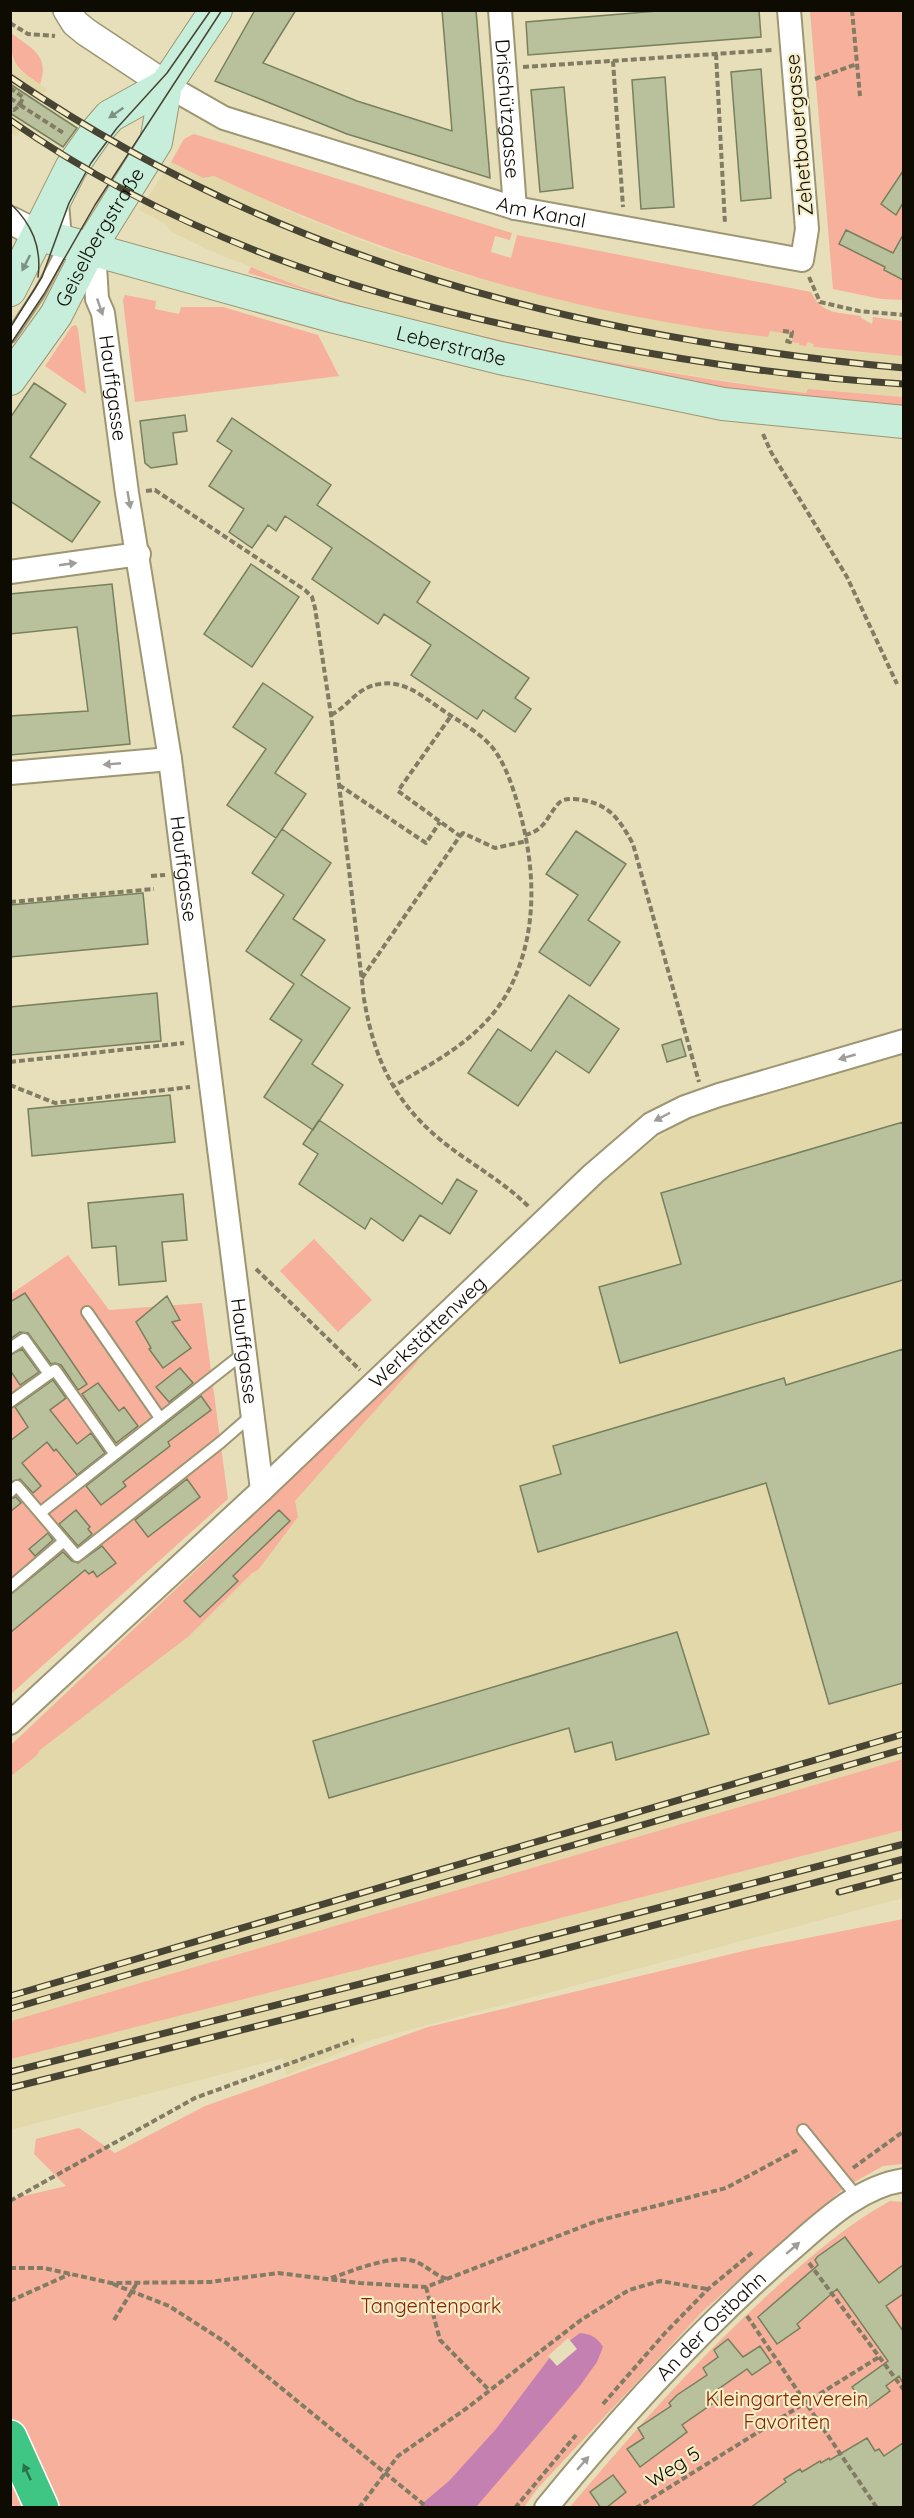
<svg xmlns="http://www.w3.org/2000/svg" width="914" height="2518" font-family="Quicksand,sans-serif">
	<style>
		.built { fill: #e2d8aa }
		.green { fill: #f6b09b }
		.water { fill: #c380b0 }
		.pier { fill: #e7dfb9 }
		.building { fill: #b8c09c; stroke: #787f5d; stroke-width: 1.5 }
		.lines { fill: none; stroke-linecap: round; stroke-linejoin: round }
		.service-casing { stroke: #9d9672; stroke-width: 14 }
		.minor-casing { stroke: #9d9672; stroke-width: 26 }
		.tertiary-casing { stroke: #9d9672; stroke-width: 30 }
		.secondary-casing { stroke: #9d9672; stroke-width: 34 }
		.motorway-casing { stroke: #fff; stroke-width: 36 }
		.path { stroke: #827c64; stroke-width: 4; stroke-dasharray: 6 3; stroke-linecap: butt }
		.service { stroke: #fff; stroke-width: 10 }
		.minor { stroke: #fff; stroke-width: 22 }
		.tertiary { stroke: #fff; stroke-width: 27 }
		.secondary { stroke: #c6eeda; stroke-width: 32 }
		.motorway { stroke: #40c684; stroke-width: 33 }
		.tram { stroke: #484433; stroke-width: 1.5 }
		.rail-casing { stroke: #484433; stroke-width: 7 }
		.rail { stroke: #f5edc6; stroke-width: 4.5; stroke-dasharray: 14; stroke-linecap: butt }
		.oneway { fill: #7c9384 }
		.oneway2 { fill: #9f9d9a }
		.oneway3 { fill: #2a724a }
		.labels { text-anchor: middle; stroke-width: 4.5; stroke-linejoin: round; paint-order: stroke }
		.street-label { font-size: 20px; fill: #0e0b02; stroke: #f5edc6 }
		.park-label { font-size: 20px; fill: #842603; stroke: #f5edc6 }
	</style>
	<rect width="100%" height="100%" fill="#e7dfb9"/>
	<path class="built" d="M10,56L18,69L47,89L16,137L11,133Z
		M171,162L203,178L214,176L300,216L381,248L459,273L565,301L669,322L768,337L769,331L793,335L813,344L814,347L903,356V397L809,389L806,393L637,367L435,326L351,302L286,281L209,250L172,232L164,223L139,210Z
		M903,1050V1759L11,2021V1745L245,1524V1521L423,1351L580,1205L612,1171L693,1113Z
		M903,1830V1898L371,2040L286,2075L283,2058L11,2130L10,2059Z"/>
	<path class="green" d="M810,11H903V300L881,299L833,289Z
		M11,33C32,49 50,55 40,84C16,68 10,63 11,33Z
		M194,134L512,233L510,240L495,236L491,252L511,258L517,235L811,292C822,315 838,312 861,316V318L872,324L873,317L903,321V356L814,347L813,344L808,342L806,346L799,345V343L792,342L793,335L770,331L768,337C575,315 389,259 214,176L203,178L171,162L184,139Z
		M251,267C326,300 407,319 487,337C593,360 699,379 806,393L808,389L903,397V410L753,397L492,341L390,316L248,273Z
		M125,295L156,301L155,309L179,314L181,307H223L318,335L339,376L135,402L123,300Z
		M76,325L78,329L86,394L45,366L72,326Z
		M314,1239L372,1300L338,1332L280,1271Z
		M68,1255L109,1310L202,1303L228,1499L11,1694V1294Z
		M423,1351L416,1364L295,1501L298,1517L258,1570L252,1573L189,1636L41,1749L36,1756L11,1776V1745L245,1524V1521Z
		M903,1759V1830L11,2059V2021Z
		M903,1919V2164L883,2166L844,2188L704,2310L538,2488L524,2507H11V2199L66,2186L34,2154L36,2139L79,2128L115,2153L205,2106L428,2027L752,1949Z
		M890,2201L903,2202V2507L569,2508C633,2432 698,2358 771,2292C809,2258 846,2225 890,2201Z"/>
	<path class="water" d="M580,2333C591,2334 597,2337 603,2347L597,2362L579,2387L476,2507L417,2508L449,2481L496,2429L554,2352Z"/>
	<path class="pier" d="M568,2338L577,2349L557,2366L548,2356Z"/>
	<path class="building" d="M255,10H296L263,63L357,101L452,131L442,10H476L490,178L347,134L215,81Z
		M669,10H759L761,37L528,55L526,22Z
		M761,69L771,198L741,201L731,72Z
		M665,77L674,207L641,209L632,80Z
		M10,84L77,128L63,147L10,113Z
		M564,87L573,188L540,192L531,90Z
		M903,171V203L896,215L881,204Z
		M846,230L893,253L903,235V280L884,270L885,267L839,244Z
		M34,383L66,404L30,457L100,502L72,542L10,501V418Z
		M185,415L187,431L173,433L177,464L151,468L145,463L140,421Z
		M232,418L331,485L317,505L430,582L417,602L529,678L515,698L531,709L515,732L483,710L477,719L411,675L431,645L384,614L378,624L312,579L332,548L285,516L276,531L268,525L252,548L229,532L244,509L209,486L232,451L217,441Z
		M251,564L299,597L252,667L204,634Z
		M112,584L130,744L10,755V716L88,711L77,627L10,634V594Z
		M263,683L313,717L275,773L306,794L276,838L227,805L266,749L233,727Z
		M282,829L331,863L293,919L325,940L301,975L350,1008L312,1064L343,1085L313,1130L264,1097L302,1040L270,1019L294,984L246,951L284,895L252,873Z
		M576,831L626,864L588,920L620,942L590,986L539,952L578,895L546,874Z
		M143,893L148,944L10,957V905Z
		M157,993L161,1041L10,1055V1007Z
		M569,995L619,1029L589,1073L556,1051L518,1106L468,1073L498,1029L531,1051Z
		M681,1039L686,1056L667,1062L662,1045Z
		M170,1095L175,1142L32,1156L28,1109Z
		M319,1120L442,1204L457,1179L477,1191L450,1234L420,1215L403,1241L371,1218L365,1229L299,1184L318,1154L303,1144Z
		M903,1122V1280L620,1363L599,1287L681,1264L661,1193Z
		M183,1194L187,1240L162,1242L166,1281L119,1285L116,1246L92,1248L88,1203Z
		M25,1293L87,1384L78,1390L61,1365L55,1363L51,1364L28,1333L20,1332L10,1339V1302Z
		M167,1296L180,1320L172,1322L191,1348L163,1368L149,1349L151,1348L136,1322Z
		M22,1349L39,1372L20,1385L10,1370V1355Z
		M903,1349V1683L829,1704L766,1483L538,1552L520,1486L561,1474L553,1446L784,1378L786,1385Z
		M180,1368L193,1383L169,1402L156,1387Z
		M53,1380L66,1398L50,1410L77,1444L91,1433L105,1453L77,1475L56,1449L54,1451L47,1442L22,1463L41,1486L33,1493L20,1479L10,1482V1441L28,1427L15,1407Z
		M98,1383L119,1411L124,1407L138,1426L116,1443L82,1394Z
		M201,1396L211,1410L168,1442L170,1446L123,1482L126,1486L101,1505L86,1486Z
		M187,1479L200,1497L148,1537L135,1520Z
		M16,1497L21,1503L10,1512V1499Z
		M76,1510L90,1527L88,1529L92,1534L78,1546L59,1524Z
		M279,1510L290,1521L233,1576L238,1581L200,1617L184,1601Z
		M48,1533L53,1540L35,1556L29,1549Z
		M102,1546L116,1563L97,1577L93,1571L89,1574L85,1570L10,1633V1595L63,1552L72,1561L78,1563Z
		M677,1632L709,1734L616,1760L612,1742L575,1752L569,1728L329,1798L313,1741Z
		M845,2237L879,2283L903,2265V2294L886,2306L903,2331V2383L899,2376L886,2386L890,2391L867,2408L852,2387L888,2361L837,2289L797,2324L800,2328L777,2344L758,2317L818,2265L815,2260L817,2257Z
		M728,2339L743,2357L760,2346L771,2362L752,2375L747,2369L717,2390L722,2397L682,2425L687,2432L640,2467L627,2449L644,2438L638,2428L671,2406L669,2403L677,2395L707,2375L703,2368L718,2357L714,2350Z
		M867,2438L875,2451L879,2449L884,2456L903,2443V2508H750L783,2484L786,2482L784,2479L800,2469L802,2472L820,2461L821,2463L829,2458L830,2460Z
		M613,2475L626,2492L606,2508H601L590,2492Z"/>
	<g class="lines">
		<defs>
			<path id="service" d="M63,203L66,238
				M10,337L40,292L65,244
				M87,1312L160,1418
				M10,1348L24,1339L49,1374L10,1402
				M49,1374L55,1370L114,1453
				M10,1492L17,1486L64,1541
				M40,1513L245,1352
				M10,1587L64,1541L77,1556L221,1442L252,1415
				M803,2130L858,2198"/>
			<g id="minor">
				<path id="s1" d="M500,10L515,208"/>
				<path id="s2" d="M166,85L224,118L515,208L802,260L807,229L789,10"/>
				<path id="s3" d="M94,249L97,299L103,313L127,493L170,759L262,1490"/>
				<path d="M10,572L139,554"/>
				<path d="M10,773L170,759"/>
				<path id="s4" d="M10,1723L262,1490L593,1174L651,1124L685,1107L719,1095L904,1041"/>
				<path id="s5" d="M546,2508C621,2416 702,2327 792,2249C824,2221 859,2187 904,2180"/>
			</g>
			<path id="tertiary" d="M67,10L75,23L86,32L166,85
				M10,220L40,235"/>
			<g id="secondary">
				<path id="s6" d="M40,235L335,317L500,358L723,404L904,422"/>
				<path d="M10,290L71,168L97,131L110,116L166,85"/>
				<path id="s7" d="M10,379L56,315L90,248L156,142L166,85L216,10"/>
			</g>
			<path id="motorway" d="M10,2437L42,2508"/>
		</defs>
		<use href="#service" class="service-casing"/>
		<use href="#minor" class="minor-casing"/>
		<use href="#tertiary" class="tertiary-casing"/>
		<use href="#secondary" class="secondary-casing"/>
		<use href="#motorway" class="motorway-casing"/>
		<path class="path" d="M852,10L860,96
			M10,23L28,34L55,36
			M716,54L725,224
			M613,61L623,207
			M523,67L773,50
			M815,79L857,64
			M10,88L23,97L20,105L14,110L10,108
			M10,98L22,106
			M20,105L65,134
			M809,277L820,302L859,311L904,315
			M783,331L792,332L790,342L784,340
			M763,434L771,452L847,577L897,684
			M146,491L155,490L305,590L312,597L315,608L331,715L364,999C376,1069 400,1112 459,1154C483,1171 508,1186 529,1207
			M331,715C350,705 357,687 380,684C404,680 422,696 441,709C458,721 478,731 492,747C505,763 512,785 518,805C535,865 539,928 511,986C486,1036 438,1060 392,1087
			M339,785L426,843L440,822
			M525,835C545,830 546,818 558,804C562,799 568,799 574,799C608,802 618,817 633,844L699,1082
			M460,836L463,833L495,848L527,841
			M151,876L165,875
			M10,902L154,889
			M362,978L460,836L398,791L451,716
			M10,1062L184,1043
			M10,1085L55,1103L190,1087
			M256,1269L360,1370
			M853,2168L904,2131
			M10,2201L195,2098L354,2040
			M809,2263L904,2390
			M10,2268H44L111,2283L210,2282L278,2273L360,2283L426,2287L597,2221L726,2188L799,2149
			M331,2278C352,2271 392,2254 414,2261C426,2265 435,2276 448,2279
			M113,2284L169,2306L225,2342L428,2508
			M426,2287L440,2340L489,2390
			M10,2301L70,2274
			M747,2316L877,2508
			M114,2320L137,2283
			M603,2404L665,2333L708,2289L753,2252
			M359,2508L398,2456L467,2408L581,2320L629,2290L660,2281L707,2289
			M515,2508L576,2435
			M636,2508L879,2357"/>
		<use href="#service" class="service"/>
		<use href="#minor" class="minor"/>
		<use href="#tertiary" class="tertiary"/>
		<use href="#secondary" class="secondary"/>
		<use href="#motorway" class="motorway"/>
		<path class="tram" d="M10,203C32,224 42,247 38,277
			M10,328L42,277L69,203L91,163L117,128L167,73L211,10
			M10,345L44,294L95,205L222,10"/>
		<defs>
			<path id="rail" d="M10,77C281,262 581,338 904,368
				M10,120C190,246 386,304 598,344C699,363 801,378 904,384
				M839,1892L904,1875
				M10,1996L904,1734
				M10,2009L904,1749
				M10,2072L460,1959L904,1844
				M10,2088L541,1955L904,1859"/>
		</defs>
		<use href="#rail" class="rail-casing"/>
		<use href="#rail" class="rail"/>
	</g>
	<defs><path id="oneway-solid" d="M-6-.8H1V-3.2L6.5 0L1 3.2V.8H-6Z" transform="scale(1.5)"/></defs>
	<g class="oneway">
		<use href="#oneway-solid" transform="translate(116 113) rotate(145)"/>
		<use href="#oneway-solid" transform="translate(26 263) rotate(117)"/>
	</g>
	<g class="oneway2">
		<use href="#oneway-solid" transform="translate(100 307) rotate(71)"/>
		<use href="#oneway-solid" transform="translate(129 500) rotate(80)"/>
		<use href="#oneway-solid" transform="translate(68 564) rotate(-8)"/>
		<use href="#oneway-solid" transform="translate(112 764) rotate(175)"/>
		<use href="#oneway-solid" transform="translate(847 1057) rotate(164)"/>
		<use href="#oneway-solid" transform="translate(662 1117) rotate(152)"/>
		<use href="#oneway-solid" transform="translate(793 2248) rotate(-41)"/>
		<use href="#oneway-solid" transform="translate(583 2463) rotate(-49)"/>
	</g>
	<use class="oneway3" href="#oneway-solid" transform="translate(27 2472) rotate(-115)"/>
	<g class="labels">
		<g class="street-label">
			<text dy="7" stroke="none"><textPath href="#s1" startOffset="99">Drischützgasse</textPath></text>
			<text transform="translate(799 135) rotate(-95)" y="7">Zehetbauergasse</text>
			<text dy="7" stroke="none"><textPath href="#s2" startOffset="398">Am Kanal</textPath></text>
			<text dy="7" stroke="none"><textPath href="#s7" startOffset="168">Geiselbergstraße</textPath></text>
			<text dy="7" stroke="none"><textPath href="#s6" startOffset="426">Leberstraße</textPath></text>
			<text dy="7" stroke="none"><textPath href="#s3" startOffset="141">Hauffgasse</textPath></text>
			<text dy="7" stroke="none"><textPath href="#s3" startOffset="627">Hauffgasse</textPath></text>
			<text dy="7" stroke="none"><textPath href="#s4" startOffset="572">Werkstättenweg</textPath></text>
			<text dy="7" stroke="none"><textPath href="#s3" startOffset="1113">Hauffgasse</textPath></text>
			<text dy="7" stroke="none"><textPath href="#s5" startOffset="246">An der Ostbahn</textPath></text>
			<text transform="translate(673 2467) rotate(-32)" y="7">Weg 5</text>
		</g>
		<g class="park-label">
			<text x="431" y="2313">Tangentenpark</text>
			<text x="787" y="2406">Kleingartenverein<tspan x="787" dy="23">Favoriten</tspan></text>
		</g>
	</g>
	<rect width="914" height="2518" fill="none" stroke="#0e0b02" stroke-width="24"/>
</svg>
